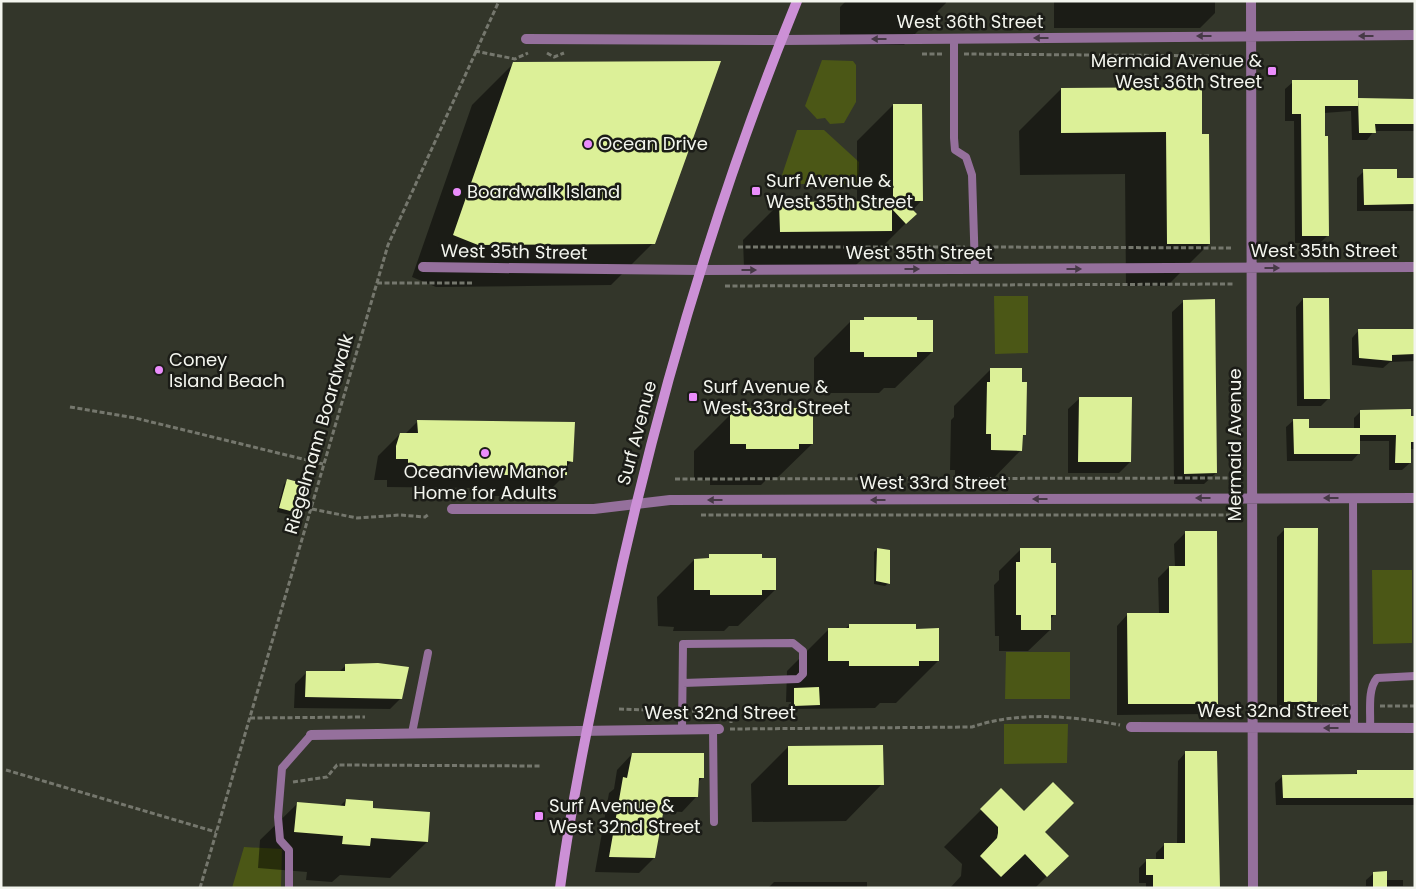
<svg xmlns="http://www.w3.org/2000/svg" width="1416" height="889" font-family="Poppins,sans-serif">
	<style>
		.green { fill: #4b5716 }
		.shadow { fill: #0007 }
		.building { fill: #dcf098 }
		.lines { fill: none; stroke-linecap: round; stroke-linejoin: round }
		.path { stroke: #75776d; stroke-width: 3; stroke-dasharray: 5 2.5; stroke-linecap: butt }
		.service { stroke: #95709c; stroke-width: 8 }
		.pedestrian { stroke: #95709c; stroke-width: 10 }
		.minor { stroke: #95709c; stroke-width: 10 }
		.secondary { stroke: #cc90d6; stroke-width: 10 }
		.oneway { fill: #463946 }
		.poi-dot { fill: #eb8dfc; stroke: #1b1c17; stroke-width: 2 }
		.labels { text-anchor: middle; stroke-width: 5; stroke-linejoin: round; paint-order: stroke }
		.street-label { font-size: 18px; fill: #f3f5ee; stroke: #1b1c17 }
		.poi-label { font-size: 18px; fill: #f3f5ee; stroke: #1b1c17; text-anchor: start }
	</style>
	<rect width="100%" height="100%" fill="#33362a"/>
	<path class="green" d="M822,60L853,61L856,65V102L844,123L830,124L825,118L817,119L805,106Z
		M797,130H824L859,162L858,184H794L782,175Z
		M994,296H1028V353L995,354Z
		M1372,570H1412V643L1373,644Z
		M1006,652H1070V699H1005Z
		M1004,724H1068L1067,763L1004,764Z
		M244,847L282,849L281,888H232Z"/>
	<path class="shadow" d="M846,1H946V3L904,45H840V7Z
		M1054,1H1215V13L1200,28H1054Z
		M514,63L653,243L611,285L436,287L412,277L472,105Z
		M1293,82L1357,102L1359,100H1415V131H1374L1367,140H1352L1351,111L1324,113L1328,235L1320,243H1295L1294,121H1285V89Z
		M1061,89L1201,135L1209,244L1167,286H1126L1125,174L1020,175L1019,131Z
		M893,105L921,201L912,211L915,214L869,260L865,256L854,267L744,268L743,240L780,203H857V141Z
		M1364,171L1395,180H1415V211H1357V178Z
		M1303,299L1329,398L1321,406H1297L1296,307Z
		M1184,301L1216,473L1204,484H1174L1172,312Z
		M865,318L916,322L932,352L895,388H884L879,393H828V388H814V358L850,322H861Z
		M1359,330H1415V361L1390,362L1383,368L1352,365V338Z
		M991,369L1025,434L1021,438V450L985,487H955V470H950L951,420L954,417V406Z
		M1080,398L1130,462L1119,473H1068V409Z
		M747,409L812,444L775,480H766L761,485H710V480H694V451L731,414H742Z
		M1361,411L1415,418V449H1410V463L1402,470H1389V441H1359V453L1352,461H1287L1286,427L1294,420L1308,429H1354V418Z
		M418,421L572,461L565,468V475L544,496H477V488L387,487V480H374L378,456L400,434H405Z
		M288,481L301,484L293,512L290,515L277,512L284,484Z
		M1284,530L1316,701L1308,709H1277V537Z
		M1185,533L1217,703L1206,714L1117,715V626L1127,615L1159,614L1158,578L1169,567H1175L1174,544Z
		M877,549L888,551L889,583L885,586L874,584V552Z
		M1021,549L1055,614L1050,619V630L1028,651H999V636H995L994,585L999,580V571Z
		M710,556L775,590L738,626H729L724,631H673L674,627L658,626L657,597L694,560H706Z
		M849,625L915,630L938,661L896,703H880L875,708L791,709V702H786L787,671L829,629H845Z
		M345,666L401,698L390,709L294,708L295,684L306,673L339,672Z
		M788,747L882,784L846,821L752,822L751,784Z
		M1186,752L1218,888H1146V883H1139V868L1147,860H1156V853L1164,845L1177,844L1178,761Z
		M632,754L703,777L697,783V796L682,812L662,811L654,858L639,873L595,872L609,793L614,789L617,770Z
		M1415,771V805H1276L1275,783L1283,776L1354,775L1357,772Z
		M1001,790L1067,856L1035,888H950L961,876L962,864L944,847Z
		M346,800L372,809L427,842L390,878L340,875L332,882L306,880L307,872L258,868L260,840L297,804L339,807Z
		M1374,873L1386,880H1403V886H1415V888H1282L1366,886V880Z
		M774,882H867V888H768Z"/>
	<path class="building" d="M721,61L655,244L478,245L453,235L513,62Z
		M1292,80H1358V106H1325V136H1328L1329,236H1302L1301,114H1292Z
		M1202,87V134H1209L1210,244H1167L1166,132L1061,133V88Z
		M1358,98L1415,99V124H1375L1376,133H1359Z
		M893,104H922L923,201H904L917,214L906,224L892,209V231L780,232L779,202L893,201Z
		M1363,169H1397V178H1415V204L1364,205Z
		M1303,298H1329L1330,399H1304Z
		M1215,299L1217,473L1184,474L1183,300Z
		M864,317H917V320H933V352H917V357H864V352H850V320H864Z
		M1358,329H1415V354L1392,355V361L1359,358Z
		M990,368H1022V382H1027L1026,435H1023L1022,451L991,450V434H986L987,382H990Z
		M1079,397H1132L1131,462H1078Z
		M746,408H799V412H813V444H799V449H746V444H730V413H747Z
		M1411,409V416H1415V442H1411V463H1395L1396,435H1360V410Z
		M1293,419H1309V428H1360V454H1294Z
		M417,420L575,422L573,462L567,461V475H498V467L408,466V459H396V446L400,433H418Z
		M287,479L302,483L294,512L279,508Z
		M1284,528H1318L1317,702H1284Z
		M1185,531H1217L1218,704H1128L1127,613H1169V566H1185Z
		M877,548L890,550V584L876,581Z
		M1020,548H1051V563H1056V615H1051V630H1021V615H1016V562H1020Z
		M709,554H762V558H776V590H762V595H710V590H694V559L709,558Z
		M849,624H916V629L939,628V661H919V666H849V661H828V628H849Z
		M378,663L409,667L402,699L305,697L306,671H345V664Z
		M819,687L820,705L794,706V688Z
		M883,745L884,785H788V746Z
		M1185,751H1217L1220,888H1153V875H1146V859H1164V843H1185Z
		M632,753H704V778H699L698,797H666L655,858L609,857L623,777L627,778Z
		M1357,770H1415V798H1283L1282,775L1357,774Z
		M1053,782L1074,803L1045,832L1069,856L1047,877L1025,854L1001,877L980,856L997,838L998,833V827L980,809L1001,788L1024,811Z
		M346,799L373,801V808L430,812L428,842L371,838L370,846L342,844L343,836L294,832L297,802L345,806Z
		M1387,871V888H1373V872Z"/>
	<g class="lines">
		<path class="path" d="M475,51L515,59L528,53
			M547,53L554,57L564,53
			M922,54H943
			M964,54L1226,56
			M738,247H965
			M986,247L1233,248
			M377,283H474
			M725,286L1233,284
			M70,407L135,418L323,464
			M675,479L1234,478
			M312,509L357,518L400,515L425,517L429,514
			M701,515H1233
			M1380,706H1415
			M1272,707L1344,706
			M619,709L671,711
			M692,711L731,712V724
			M250,718L365,717
			M730,729L972,727C1018,711 1072,716 1120,725
			M6,770L216,832
			M293,782L327,777L337,765L540,766
			M200,888L388,245L499,1"/>
		<path class="service" d="M954,38V138L955,150L966,157L972,175L975,269
			M1353,498L1354,728
			M1370,728C1371,712 1367,690 1377,678L1415,676
			M682,729L683,644L793,643L803,651V674L798,679L683,683
			M713,729L714,822
			M412,733L428,653
			M289,888V850L280,840L278,817L282,768L311,735"/>
		<path class="pedestrian" d="M423,267L496,268"/>
		<path class="minor" d="M1251,1L1253,888
			M526,39L782,40L1415,35
			M496,268L701,270L1415,267
			M452,509H594L670,500L1415,498
			M1131,727L1415,728
			M311,735L719,729"/>
		<path class="secondary" d="M560,888C572,798 591,709 610,620C655,409 715,201 797,1"/>
	</g>
	<defs><path id="oneway-solid" d="M-6-.8H1V-3.2L6.5 0L1 3.2V.8H-6Z" transform="scale(1.25)"/></defs>
	<g class="oneway">
		<use href="#oneway-solid" transform="translate(1204 36) rotate(180)"/>
		<use href="#oneway-solid" transform="translate(1366 36) rotate(180)"/>
		<use href="#oneway-solid" transform="translate(1041 38) rotate(180)"/>
		<use href="#oneway-solid" transform="translate(879 39) rotate(180)"/>
		<use href="#oneway-solid" transform="translate(1272 268)"/>
		<use href="#oneway-solid" transform="translate(912 269)"/>
		<use href="#oneway-solid" transform="translate(1074 269)"/>
		<use href="#oneway-solid" transform="translate(749 270)"/>
		<use href="#oneway-solid" transform="translate(1203 498) rotate(180)"/>
		<use href="#oneway-solid" transform="translate(1331 498) rotate(180)"/>
		<use href="#oneway-solid" transform="translate(1040 499) rotate(180)"/>
		<use href="#oneway-solid" transform="translate(715 500) rotate(180)"/>
		<use href="#oneway-solid" transform="translate(878 500) rotate(180)"/>
		<use href="#oneway-solid" transform="translate(1331 728) rotate(180)"/>
	</g>
	<g class="poi-dot">
		<rect x="1267" y="66" width="10" height="10" rx="2.5"/>
		<circle cx="588" cy="144" r="5"/>
		<rect x="751" y="186" width="10" height="10" rx="2.5"/>
		<circle cx="457" cy="192" r="5"/>
		<circle cx="159" cy="370" r="5"/>
		<rect x="688" y="392" width="10" height="10" rx="2.5"/>
		<circle cx="485" cy="453" r="5"/>
		<rect x="534" y="811" width="10" height="10" rx="2.5"/>
	</g>
	<g class="labels">
		<g class="street-label">
			<text x="970" y="28">West 36th Street</text>
			<text x="1324" y="257">West 35th Street</text>
			<text transform="translate(514 252) rotate(1)" y="6">West 35th Street</text>
			<text x="919" y="259">West 35th Street</text>
			<text transform="translate(637 433) rotate(-75)" y="6">Surf Avenue</text>
			<text transform="translate(319 434) rotate(-74)" y="6">Riegelmann Boardwalk</text>
			<text transform="translate(1235 445) rotate(-90)" y="6">Mermaid Avenue</text>
			<text x="933" y="489">West 33rd Street</text>
			<text x="1273" y="717">West 32nd Street</text>
			<text x="720" y="719">West 32nd Street</text>
		</g>
		<g class="poi-label">
			<text x="1262" y="67" text-anchor="end">Mermaid Avenue &amp;<tspan x="1262" dy="21">West 36th Street</tspan></text>
			<text x="598" y="150">Ocean Drive</text>
			<text x="766" y="187">Surf Avenue &amp;<tspan x="766" dy="21">West 35th Street</tspan></text>
			<text x="467" y="198">Boardwalk Island</text>
			<text x="169" y="366">Coney<tspan x="169" dy="21">Island Beach</tspan></text>
			<text x="703" y="393">Surf Avenue &amp;<tspan x="703" dy="21">West 33rd Street</tspan></text>
			<text x="485" y="478" text-anchor="middle">Oceanview Manor<tspan x="485" dy="21">Home for Adults</tspan></text>
			<text x="549" y="812">Surf Avenue &amp;<tspan x="549" dy="21">West 32nd Street</tspan></text>
		</g>
	</g>
	<rect width="1416" height="889" fill="none" stroke="#f3f5ee" stroke-width="5"/>
</svg>
